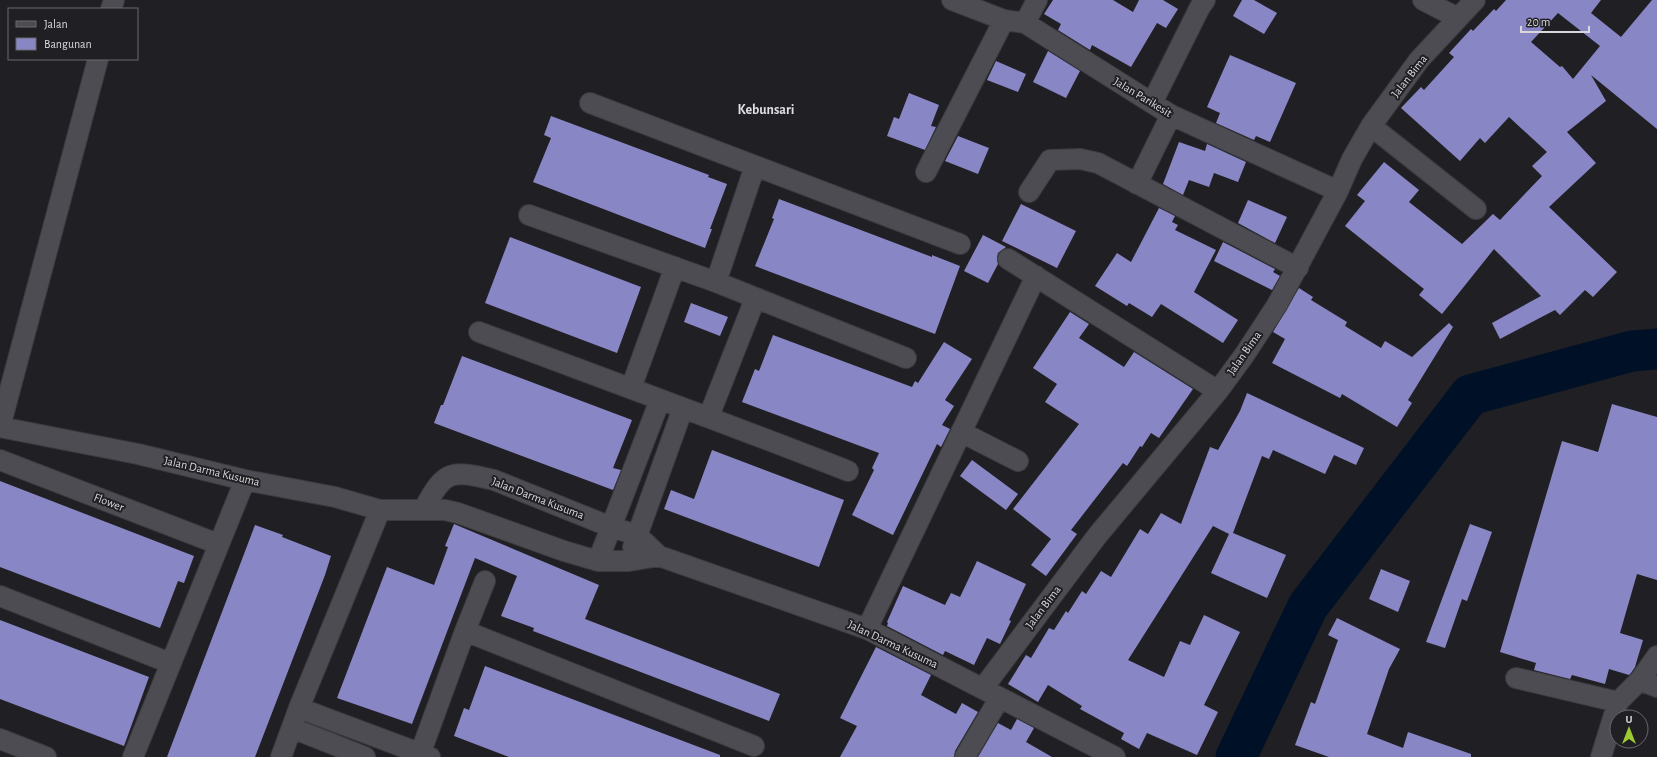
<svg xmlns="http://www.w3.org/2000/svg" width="1657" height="757" font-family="'Alegreya Sans',sans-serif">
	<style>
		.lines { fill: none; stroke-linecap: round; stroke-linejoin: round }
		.river { stroke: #001127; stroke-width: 41 }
		.building { fill: #8986c6; fill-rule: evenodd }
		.street-casing { stroke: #3b3b3f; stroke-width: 22 }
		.street { stroke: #4c4c52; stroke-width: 20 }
		.labels { text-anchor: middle; stroke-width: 4; stroke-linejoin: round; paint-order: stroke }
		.street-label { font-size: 12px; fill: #d8d8db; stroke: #202024 }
		.quarter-label { font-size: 14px; font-weight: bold; fill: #dedee5; stroke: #202024 }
	</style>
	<rect width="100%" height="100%" fill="#202024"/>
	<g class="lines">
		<path class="river" d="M1236,757L1308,606L1470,395L1632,351L1657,349"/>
	</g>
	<path class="building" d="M1053,0H1113L1133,12L1139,0H1163L1178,9L1166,28L1157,23L1131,67L1092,45L1090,50L1058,30L1061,24L1044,14Z
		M1242,0H1254L1277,13L1264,34L1233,16Z
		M1506,0H1601L1591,13L1621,37L1652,0H1657V129L1591,75L1606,101L1567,132L1596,163L1549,207L1617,272L1593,297L1585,290L1560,315L1555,310L1500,339L1492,323L1541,296L1494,249L1442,314L1419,295L1424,289L1345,226L1365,201L1357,195L1384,162L1419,190L1409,202L1462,244L1493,214L1500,220L1542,176L1532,166L1547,152L1509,117L1485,143L1480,138L1460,161L1401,108L1421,87L1424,90L1454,57L1449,53L1471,29L1473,31L1494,9L1496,11ZM1558,13L1600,46L1573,79L1562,66L1560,67L1531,42Z
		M1048,51L1080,71L1066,98L1033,82Z
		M1230,55L1296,83L1270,142L1256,136L1254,140L1216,123L1220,113L1207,107Z
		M996,61L1026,74L1018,92L987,80Z
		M909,93L939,105L931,126L936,127L925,150L887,136L894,117L899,119Z
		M551,116L709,175L708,177L727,184L710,229H712L705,248L533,182L551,138L544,135Z
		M958,136L989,148L978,174L945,161Z
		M1179,142L1205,151L1207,144L1246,162L1238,182L1214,173L1209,187L1189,180L1183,195L1163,184Z
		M779,199L932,257V255L960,266L935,334L755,266L774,219L772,218Z
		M1248,200L1287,217L1275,243L1238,223Z
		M1021,204L1076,231L1057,268L1002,241Z
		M1159,208L1175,216L1172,222L1178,225L1175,230L1216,250L1194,292L1238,320L1223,343L1161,304L1152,317L1129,303L1127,306L1095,286L1117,253L1131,262Z
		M983,235L1006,247L998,253L997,258L998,264L988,283L964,271Z
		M510,237L641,287L617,353L485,303Z
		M1223,242L1275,269L1273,272L1280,276L1272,290L1214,261Z
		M1299,288L1313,297L1311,300L1347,322L1345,326L1381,348L1385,341L1412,357L1449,323L1453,327L1408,400L1412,403L1397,427L1342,394L1340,398L1272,363L1285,339L1273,332Z
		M691,303L728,317L720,336L684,322Z
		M1070,312L1089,324L1079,338L1124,367L1134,352L1193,389L1159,438L1151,433L1142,447L1140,446L1127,466L1123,463L1071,530L1077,534L1046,576L1031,565L1051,539L1013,509L1079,424L1045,402L1057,384L1033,368Z
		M773,335L912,387L915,381L918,383L944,342L972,359L945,400L954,406L942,425L950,429L941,447L937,444L893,535L852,515L874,470L872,468L879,453L742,402L755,369L759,371Z
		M462,356L632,420L613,468L621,470L613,490L434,423L441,405H443Z
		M1247,393L1364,448L1356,465L1334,455L1325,474L1273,450L1269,459L1262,456L1233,533L1286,555L1267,598L1211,573L1229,534L1213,526L1128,660L1164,677L1180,641L1190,645L1204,615L1240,632L1204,705L1218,712L1197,755L1147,733L1139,749L1121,739L1124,733L1080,709L1082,706L1048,685L1038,702L1008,684L1026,655L1031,658L1049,628L1054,630L1066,611L1068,613L1082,591L1086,594L1101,571L1111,577L1140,529L1148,534L1161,513L1181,524L1210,447L1218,450L1240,411Z
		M1612,404L1657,417V580L1637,574L1620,633L1643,640L1635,667L1631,673L1629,675L1609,669L1605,684L1572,675L1570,679L1534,670L1536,663L1500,652L1562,441L1598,452Z
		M712,450L844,500L819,567L664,509L671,490L694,499Z
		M972,460L1018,494L1006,510L960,476Z
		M0,481L194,556L184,583L178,581L160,628L0,567Z
		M454,524L599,585L585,619L780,694L769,721L533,631L534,628L501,616L517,576L475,558L412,724L337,698L387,567L434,585L448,547L445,546Z
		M1470,524L1492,532L1467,601L1462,599L1445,648L1426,642Z
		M255,525L283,535L282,537L331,556L325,575L255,757H167Z
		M977,561L1026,584L1009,620L1011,621L1000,644L987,638L974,665L945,651L943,655L887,626L888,623L887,622L903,586L945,605L951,593L960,597Z
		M1381,569L1410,581L1398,612L1369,599Z
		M1337,618L1400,649L1389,669L1367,734L1403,748L1408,732L1471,754V757H1329L1295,745L1311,702L1315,704L1338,640L1328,635Z
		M0,620L149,677L124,746L0,699Z
		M876,647L931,675L921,695L956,714L962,703L978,712L955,751L954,757H840L857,726L840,718Z
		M485,666L720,755V757H509L454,736L464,708L469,710Z
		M1017,719L1034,728L1026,742L1052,757H978L998,723L1011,730Z"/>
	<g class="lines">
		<defs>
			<path id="street" d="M952,0L1004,20L1025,23L1171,115L1338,191
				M1423,0L1458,18
				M111,9L114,0
				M1025,23L1037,0
				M590,103L960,244
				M1152,103L1200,7L1205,0
				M1371,126L1476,209
				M926,172L1004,20
				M1137,184L1171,115
				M1029,192L1050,160L1080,159L1098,163L1298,268
				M529,215L716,282L906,358
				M1008,259L1218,391
				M716,282L755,166
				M479,332C602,378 726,423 848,471
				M631,388L675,267
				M709,416L755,299
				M0,427L138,454L245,480L335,497L380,510H445L458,513L564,551L598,561H629L659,556
				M0,427L98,59
				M961,432L1018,461
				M0,460L218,544
				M424,509C445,469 451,470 494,480L611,527L637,535L659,556L867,629L1115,757
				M633,547L683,408
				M598,561L660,400
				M0,596L170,663
				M867,629L1036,276
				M465,631L485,581
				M1516,678L1618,702
				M1640,680L1657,687
				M983,688L1097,536L1218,391L1245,354L1277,305L1338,191L1352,159L1371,126L1419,60L1475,0
				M299,708L430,757
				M292,728L365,757
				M0,739L46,757
				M133,757L245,480
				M281,757L299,708L380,510
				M419,757L465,631L754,746
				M965,757L999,699
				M1601,757L1618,702L1640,680L1657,656"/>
		</defs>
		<use href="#street" class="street-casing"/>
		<use href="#street" class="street"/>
	</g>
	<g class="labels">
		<g class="street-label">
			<text transform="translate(1409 76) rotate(-52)" y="4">Jalan Bima</text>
			<text transform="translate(1143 97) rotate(31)" y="4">Jalan Parikesit</text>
			<text transform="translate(1244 353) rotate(-55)" y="4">Jalan Bima</text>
			<text transform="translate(212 471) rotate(13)" y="4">Jalan Darma Kusuma</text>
			<text transform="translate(538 498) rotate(21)" y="4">Jalan Darma Kusuma</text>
			<text transform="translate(109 502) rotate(21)" y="4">Flower</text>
			<text transform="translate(1043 607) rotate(-53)" y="4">Jalan Bima</text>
			<text transform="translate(893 644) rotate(25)" y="4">Jalan Darma Kusuma</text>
		</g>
		<g class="quarter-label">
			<text x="766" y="114">Kebunsari</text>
		</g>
	</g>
	<rect x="8" y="8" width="130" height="52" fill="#202024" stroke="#6a6a6d"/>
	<rect x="16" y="21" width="20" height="6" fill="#4c4c52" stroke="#6a6a6d"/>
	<text x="44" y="28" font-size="12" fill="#d8d8db">Jalan</text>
	<rect x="16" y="38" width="20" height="12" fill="#8986c6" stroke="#6a6a6d"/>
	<text x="44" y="48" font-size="12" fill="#d8d8db">Bangunan</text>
	<g transform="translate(1629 729)"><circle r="19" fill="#202024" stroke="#6a6a6d"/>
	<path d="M0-3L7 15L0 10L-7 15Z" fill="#9dca31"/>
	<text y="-6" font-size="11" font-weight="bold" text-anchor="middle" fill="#d8d8db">U</text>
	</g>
	<path d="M1521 26v6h68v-6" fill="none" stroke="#d8d8db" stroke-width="2"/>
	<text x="1527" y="26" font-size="12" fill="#d8d8db" stroke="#202024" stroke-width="3" paint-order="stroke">20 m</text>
</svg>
